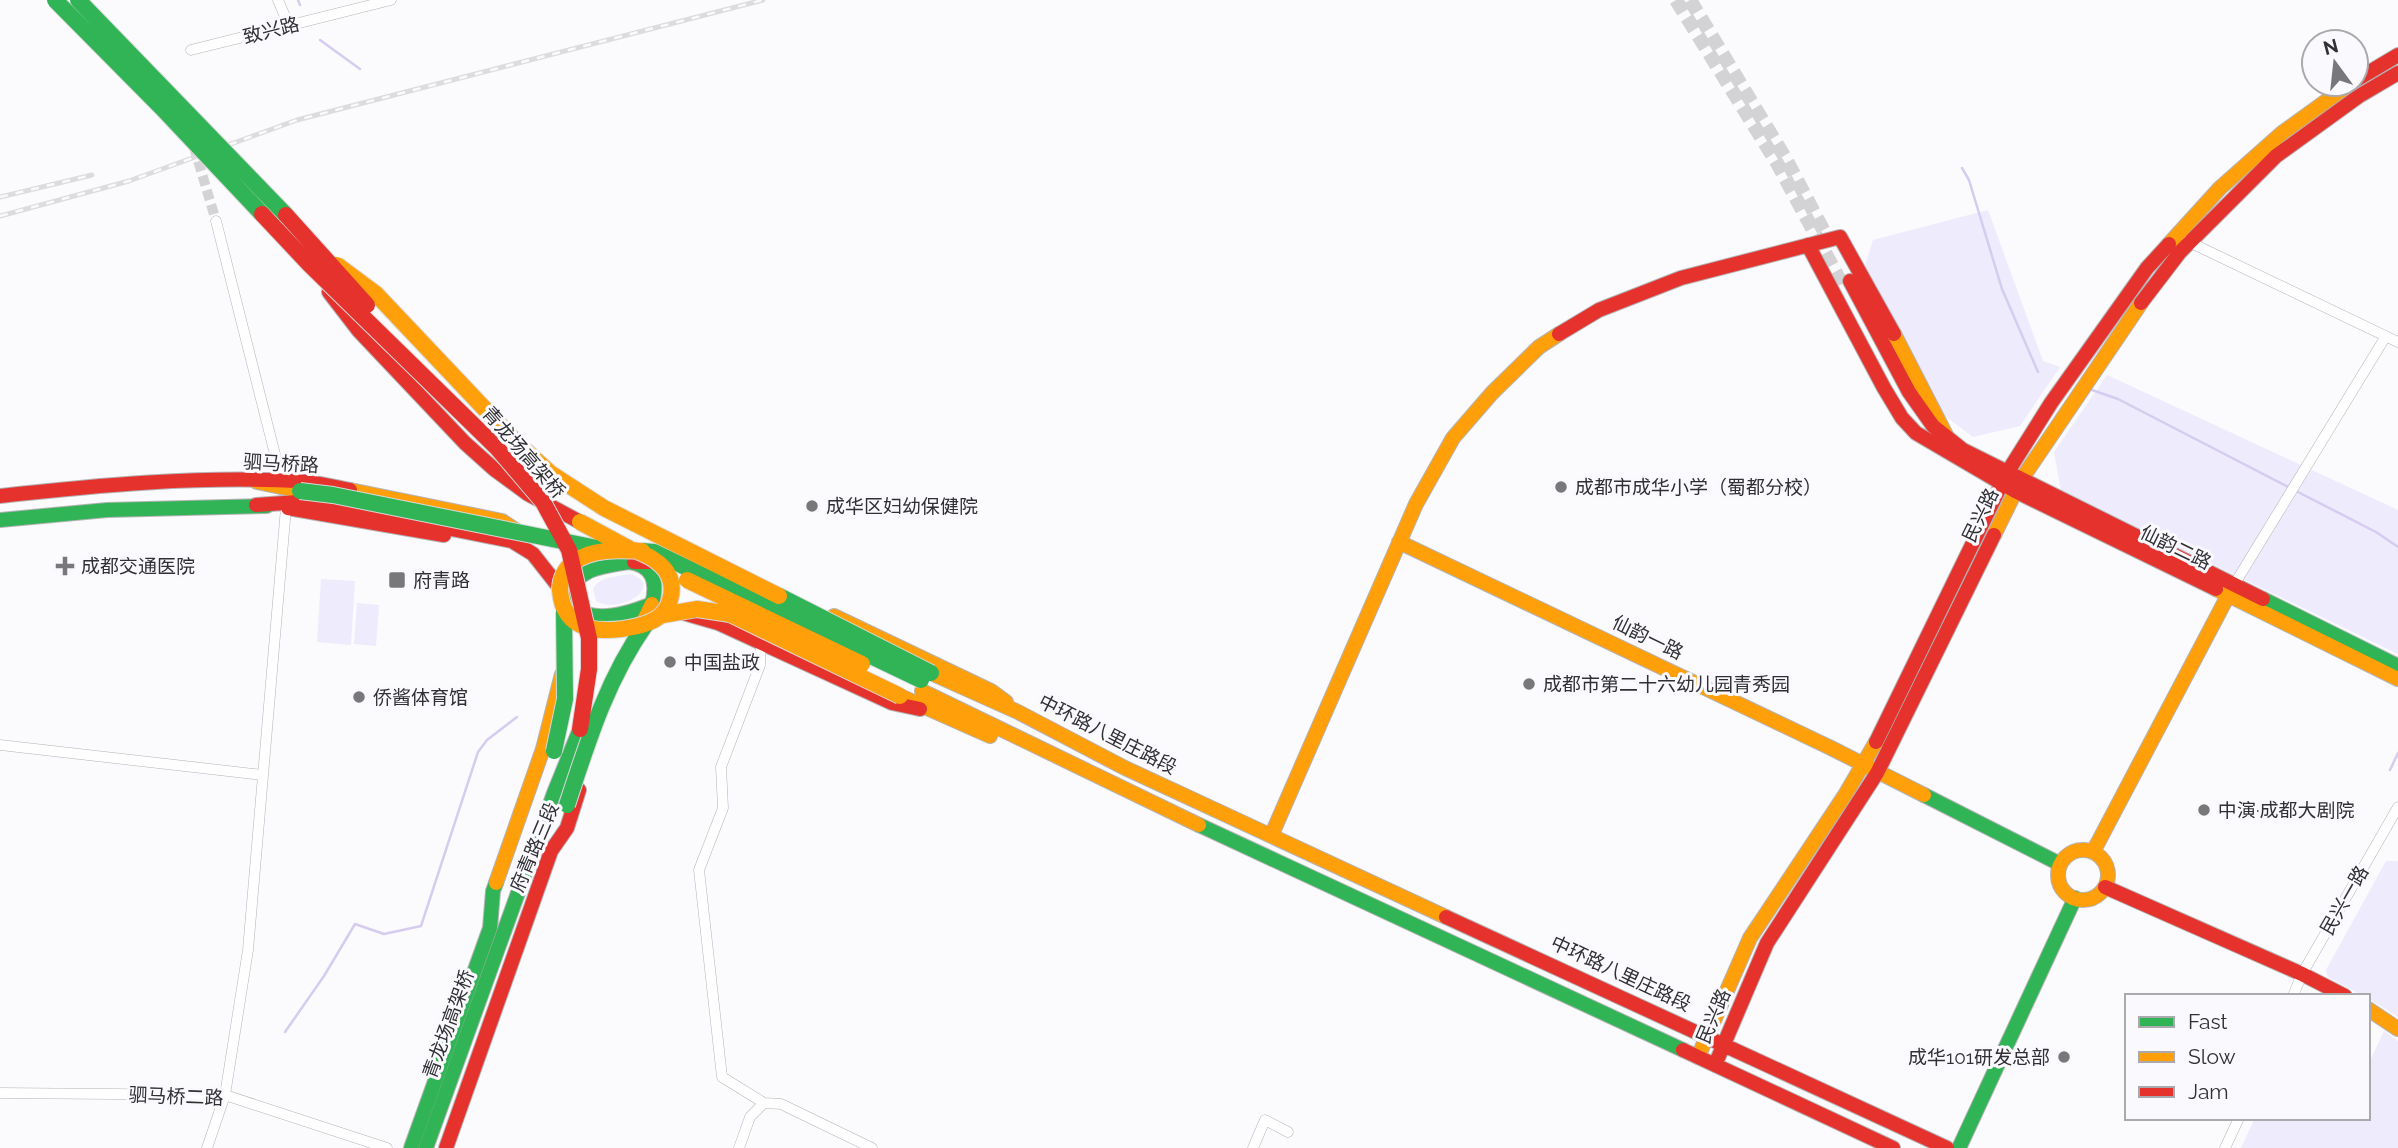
<svg xmlns="http://www.w3.org/2000/svg" width="2398" height="1148" font-family="Raleway,'Noto Sans SC',sans-serif">
	<style>
		.green { fill: #eeebfc }
		.lines { fill: none; stroke-linecap: round; stroke-linejoin: round }
		.stream { stroke: #d5ccf0; stroke-width: 2.5 }
		.street-tunnel { stroke: #d3d2d5; stroke-width: 10; stroke-dasharray: 10 5; stroke-linecap: butt }
		.secondary-tunnel { stroke: #d3d2d5; stroke-width: 14; stroke-dasharray: 14 7; stroke-linecap: butt }
		.street-casing { stroke: #b4b3b6; stroke-width: 11 }
		.fast-casing { stroke: #b4b3b6; stroke-width: 16 }
		.slow-casing { stroke: #b4b3b6; stroke-width: 16 }
		.jam-casing { stroke: #b4b3b6; stroke-width: 16 }
		.street { stroke: #fefeff; stroke-width: 10 }
		.fast { stroke: #30b455; stroke-width: 14 }
		.slow { stroke: #ff9f0a; stroke-width: 14 }
		.jam { stroke: #e5322d; stroke-width: 14 }
		.rail-casing { stroke: #dcdcde; stroke-width: 5 }
		.rail { stroke: #faf9fe; stroke-width: 2.5; stroke-dasharray: 8; stroke-linecap: butt }
		.fast-bridge-casing { stroke: #d8d8d9; stroke-width: 18; stroke-linecap: butt }
		.slow-bridge-casing { stroke: #d8d8d9; stroke-width: 18; stroke-linecap: butt }
		.jam-bridge-casing { stroke: #d8d8d9; stroke-width: 18; stroke-linecap: butt }
		.fast-bridge { stroke: #30b455; stroke-width: 16 }
		.slow-bridge { stroke: #ff9f0a; stroke-width: 16 }
		.jam-bridge { stroke: #e5322d; stroke-width: 16 }
		.poi-dot { fill: #78777a; stroke: #faf9fe; stroke-width: 2.5 }
		.labels { text-anchor: middle; stroke-width: 6; stroke-linejoin: round; paint-order: stroke }
		.street-label { font-size: 19px; fill: #313033; stroke: #faf9fe }
		.poi-label { font-size: 19px; fill: #313033; stroke: #faf9fe; text-anchor: start }
	</style>
	<rect width="100%" height="100%" fill="#fbfafd"/>
	<path class="green" d="M1988,210L2043,361L2060,367L2020,426L1973,437L1945,416L1864,269L1873,240Z
		M2107,375L2398,510V654L2061,491L2054,452Z
		M629,574C668,584 620,616 596,601L593,589C600,576 616,577 629,574Z
		M321,579L355,581L351,645L317,642Z
		M357,603L379,605L376,646L354,644Z
		M2386,861H2398V1017L2368,998V996H2363L2328,977L2326,970Z
		M2384,1031L2398,1041V1148H2241L2255,1118H2368V1065Z"/>
	<g class="lines">
		<path class="stream" d="M298,0L300,5
			M320,40L360,69
			M1962,168L1969,180L2002,289L2038,372
			M2092,390L2118,399L2290,488
			M2296,491L2376,532L2398,547
			M2390,770L2398,753
			M285,1032L324,976L355,924L384,934L421,926L478,752L487,740L517,717"/>
		<path class="street-tunnel" d="M194,147L216,221"/>
		<path class="secondary-tunnel" d="M1676,0L1777,163L1843,286
			M1690,0L1786,159L1828,239"/>
		<defs>
			<path id="street" d="M278,0L289,26
				M191,50L391,0
				M216,221L282,482
				M2187,241L2398,342
				M2234,585L2386,336
				M761,643L760,665L721,767L723,808L699,870L722,1077L764,1103
				M0,745L263,775
				M2293,996L2302,974L2398,807
				M0,1093L225,1095L387,1148
				M207,1148L225,1095L248,950L286,508
				M739,1148L750,1117L764,1103L781,1104L872,1148
				M1253,1148L1265,1120L1288,1132
				M2225,1148L2239,1118"/>
			<path id="fast" d="M0,520L107,510L267,506
				M629,562C653,565 658,582 652,604C630,613 594,625 574,607L570,595C576,567 606,566 629,562Z
				M2263,599L2398,666
				M1924,795L2060,864
				M1199,825L1683,1050
				M411,1148L490,928L493,891L496,883
				M426,1148L554,793L580,729
				M1959,1148L2075,898"/>
			<path id="slow" d="M2169,244L2220,188L2282,133L2350,84
				M1894,334L1949,441
				M257,482L300,491
				M350,490L502,521L517,531
				M1994,535L2021,480L2141,303
				M1399,542L1831,748L1924,795
				M2216,589L2398,679
				M834,616L991,691L1006,702
				M638,632L652,604
				M931,673L1018,712L1125,768L1446,917
				M922,691L1199,825
				M900,696L990,736
				M1272,834L1416,504L1453,438L1492,393L1539,347L1559,334
				M2058 875a25 25 0 1 1 50 0a25 25 0 1 1-50 0Z
				M2093,852L2231,590
				M496,883L543,749L562,674
				M2368,1009L2398,1029
				M1698,1057L1750,938L1845,795L1876,742"/>
			<path id="jam" d="M2356,80L2398,55
				M1808,245L1884,388L1902,418L1916,433L2015,491L2216,589
				M1850,281L1909,392L1933,426L1963,450L2263,599
				M329,292L359,331L465,443L494,469L528,494L580,522
				M2141,303L2180,252L2276,156L2359,96L2398,73
				M1559,334L1599,310L1681,278L1840,237L1894,334
				M0,496C99,485 198,476 298,481C315,482 333,487 350,490
				M256,505L298,502L331,505L512,541L533,554L559,587
				M288,508L444,535
				M634,562H661
				M680,612L718,623L892,703L920,709
				M1876,742L2007,473L2051,403L2147,268L2169,244
				M2105,887L2302,974L2345,996
				M1446,917L1947,1148
				M1683,1050L1893,1148
				M1715,1065L1767,943L1877,773L1994,535
				M446,1148L551,851L567,828L579,790"/>
		</defs>
		<use href="#street" class="street-casing"/>
		<use href="#fast" class="fast-casing"/>
		<use href="#slow" class="slow-casing"/>
		<use href="#jam" class="jam-casing"/>
		<use href="#street" class="street"/>
		<use href="#fast" class="fast"/>
		<use href="#slow" class="slow"/>
		<use href="#jam" class="jam"/>
		<defs>
			<path id="rail" d="M0,197L92,175
				M0,216L129,181L297,120L763,0"/>
		</defs>
		<use href="#rail" class="rail-casing"/>
		<use href="#rail" class="rail"/>
		<defs>
			<path id="fast-bridge" d="M55,0L162,108L262,214
				M78,0L286,215
				M300,491L333,495L602,549
				M642,551L654,552L921,680
				M779,596L931,673
				M554,751L565,699L564,612
				M567,805C588,741 607,679 646,624"/>
			<path id="slow-bridge" d="M337,265L376,294L517,443L550,473L604,508L779,596
				M580,522L630,549
				M634,550C657,558 678,573 670,600C666,616 653,622 638,626C603,634 563,634 560,590C560,579 565,568 574,562C592,548 621,550 642,551
				M687,580L862,664
				M663,615L697,609L730,614L900,696"/>
			<path id="jam-bridge" d="M262,214L309,264L497,448L543,502L569,550L589,638V669L580,729
				M286,215L367,305"/>
		</defs>
		<use href="#fast-bridge" class="fast-bridge-casing"/>
		<use href="#slow-bridge" class="slow-bridge-casing"/>
		<use href="#jam-bridge" class="jam-bridge-casing"/>
		<use href="#fast-bridge" class="fast-bridge"/>
		<use href="#slow-bridge" class="slow-bridge"/>
		<use href="#jam-bridge" class="jam-bridge"/>
	</g>
	<g class="poi-dot">
		<circle cx="1561" cy="487" r="7"/>
		<circle cx="812" cy="506" r="7"/>
		<path d="M61.5 555.5h7v7h7v7h-7v7h-7v-7h-7v-7h7z"/>
		<rect x="388" y="571" width="18" height="18" rx="3.5"/>
		<circle cx="670" cy="662" r="7"/>
		<circle cx="1529" cy="684" r="7"/>
		<circle cx="359" cy="697" r="7"/>
		<circle cx="2204" cy="810" r="7"/>
		<circle cx="2064" cy="1057" r="7"/>
	</g>
	<g class="labels">
		<g class="street-label">
			<text transform="translate(271 30) rotate(-14)" y="7">致兴路</text>
			<text transform="translate(524 452) rotate(49)" y="7">青龙场高架桥</text>
			<text transform="translate(281 463) rotate(3)" y="7">驷马桥路</text>
			<text transform="translate(1980 515) rotate(-64)" y="7">民兴路</text>
			<text transform="translate(2176 547) rotate(26)" y="7">仙韵二路</text>
			<text transform="translate(1648 637) rotate(26)" y="7">仙韵一路</text>
			<text transform="translate(1108 734) rotate(27)" y="7">中环路八里庄路段</text>
			<text transform="translate(534 847) rotate(-67)" y="7">府青路三段</text>
			<text transform="translate(2344 900) rotate(-60)" y="7">民兴一路</text>
			<text transform="translate(1621 973) rotate(25)" y="7">中环路八里庄路段</text>
			<text transform="translate(1713 1016) rotate(-67)" y="7">民兴路</text>
			<text transform="translate(448 1024) rotate(-70)" y="7">青龙场高架桥</text>
			<text transform="translate(176 1096) rotate(2)" y="7">驷马桥二路</text>
		</g>
		<g class="poi-label">
			<text x="1575" y="494">成都市成华小学（蜀都分校）</text>
			<text x="826" y="513">成华区妇幼保健院</text>
			<text x="81" y="573">成都交通医院</text>
			<text x="413" y="587">府青路</text>
			<text x="684" y="669">中国盐政</text>
			<text x="1543" y="691">成都市第二十六幼儿园青秀园</text>
			<text x="373" y="704">侨酱体育馆</text>
			<text x="2218" y="817">中演·成都大剧院</text>
			<text x="2050" y="1064" text-anchor="end">成华101研发总部</text>
		</g>
	</g>
	<rect x="2125" y="994" width="245" height="126" fill="#faf9fe" stroke="#aaa9ad" stroke-width="2"/>
	<rect x="2139" y="1017" width="35" height="10" fill="#30b455" stroke="#aaa9ad" stroke-width="2"/>
	<text x="2188" y="1029" font-size="21" fill="#313033">Fast</text>
	<rect x="2139" y="1052" width="35" height="10" fill="#ff9f0a" stroke="#aaa9ad" stroke-width="2"/>
	<text x="2188" y="1064" font-size="21" fill="#313033">Slow</text>
	<rect x="2139" y="1087" width="35" height="10" fill="#e5322d" stroke="#aaa9ad" stroke-width="2"/>
	<text x="2188" y="1099" font-size="21" fill="#313033">Jam</text>
	<g transform="translate(2335 63) rotate(345)"><circle r="33" fill="#faf9fe" stroke="#aaa9ad" stroke-width="2"/>
	<path d="M0-5L12 26L0 18L-12 26Z" fill="#78777a"/>
	<text y="-10" font-size="19" font-weight="bold" text-anchor="middle" fill="#313033">N</text>
	</g>
</svg>
